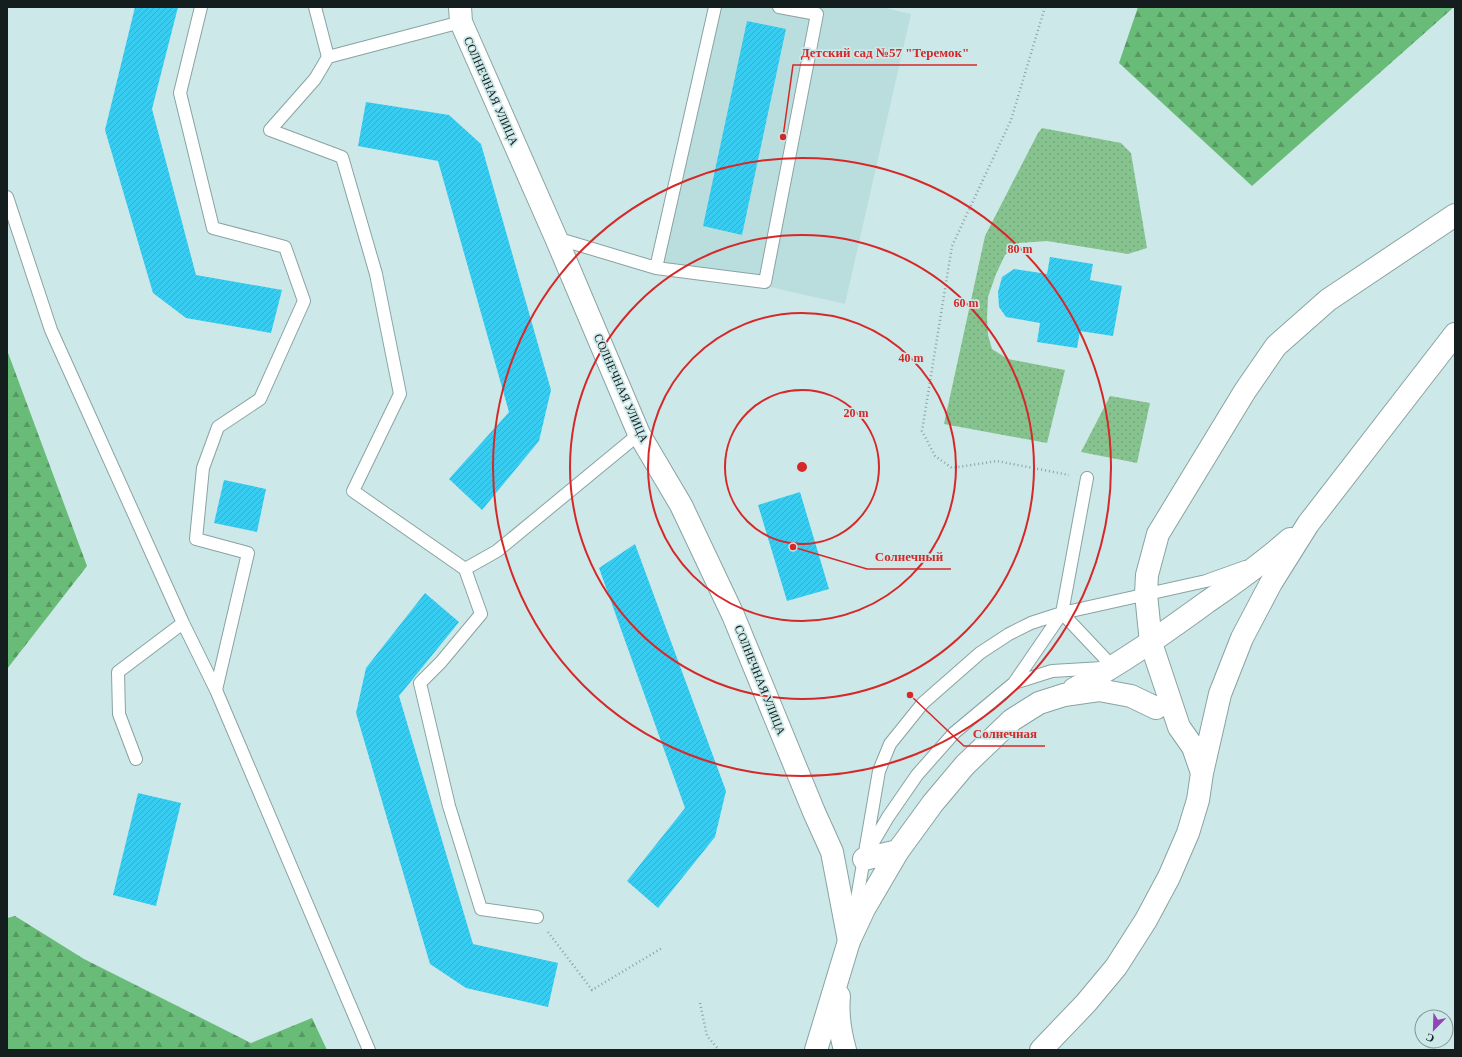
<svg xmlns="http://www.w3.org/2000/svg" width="1462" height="1057" font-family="'Times New Roman',serif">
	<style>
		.built { fill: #badede }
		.grass { fill: url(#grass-dots) }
		.forest { fill: url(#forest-firs) }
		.building { fill: url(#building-hatch) }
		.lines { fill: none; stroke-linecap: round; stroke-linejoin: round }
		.lane-casing { stroke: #89a3a2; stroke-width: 14 }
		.street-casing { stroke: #89a3a2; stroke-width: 24 }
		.secondary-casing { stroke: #89a3a2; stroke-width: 24 }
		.path { stroke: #8da2a2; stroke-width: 2.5; stroke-dasharray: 1 3; stroke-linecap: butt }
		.lane { stroke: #fff; stroke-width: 12 }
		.street { stroke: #fff; stroke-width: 22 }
		.secondary { stroke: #fff; stroke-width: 22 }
		.ring { fill: none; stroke: #d62828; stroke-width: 2 }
		.labels { text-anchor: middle; stroke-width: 3.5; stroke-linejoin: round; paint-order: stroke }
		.street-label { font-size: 12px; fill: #151e1e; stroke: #cde8e8 }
		.centre { fill: #d62828; stroke: #cde8e8; stroke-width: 2 }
		.ring-label { font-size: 12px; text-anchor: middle; font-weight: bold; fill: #d62828; stroke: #cde8e8; stroke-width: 3.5; stroke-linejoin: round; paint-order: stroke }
		.leader { fill: none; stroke: #d62828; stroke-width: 1.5 }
		.callout-dot { fill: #d62828; stroke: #cde8e8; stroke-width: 1.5 }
		.callout-label { font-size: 13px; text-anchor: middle; font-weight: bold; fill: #d62828; stroke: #cde8e8; stroke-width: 3.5; stroke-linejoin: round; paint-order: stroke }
	</style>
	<defs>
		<pattern id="grass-dots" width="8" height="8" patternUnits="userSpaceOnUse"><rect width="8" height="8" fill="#86c38f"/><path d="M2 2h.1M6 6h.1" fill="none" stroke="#73a77b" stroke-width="1.8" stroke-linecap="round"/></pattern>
		<pattern id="forest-firs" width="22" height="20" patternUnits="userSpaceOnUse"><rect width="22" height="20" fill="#69bc77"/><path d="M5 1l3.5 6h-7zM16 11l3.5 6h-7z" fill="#559861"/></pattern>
		<pattern id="building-hatch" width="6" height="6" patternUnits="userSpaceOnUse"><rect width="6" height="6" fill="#39ccf1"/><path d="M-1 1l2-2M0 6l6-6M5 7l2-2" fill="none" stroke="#31afce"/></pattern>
	</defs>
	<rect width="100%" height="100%" fill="#cde8e8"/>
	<path class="built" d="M712,7H881L911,14L845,304L655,261Z"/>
	<path class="grass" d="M1042,128L1121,143L1131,153L1147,248L1128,254L1047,241L1019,243L1005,255L996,274L988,297L987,317L988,335L992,349L1008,359L1065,370L1047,443L944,424L985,236L1038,133Z
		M1110,396L1150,403L1137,463L1081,452Z"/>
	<path class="forest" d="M1138,7H1454L1252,186L1119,63Z
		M7,350L87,566L7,669Z
		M15,916L84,959L251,1043L312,1018L327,1050H7V918Z"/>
	<path class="building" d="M135,7H178L152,109L196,275L282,290L271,333L186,318L153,293L105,130Z
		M747,21L786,29L742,235L703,226Z
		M366,102L449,115L481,144L551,390L539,441L482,510L449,479L509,412L438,161L358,146Z
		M1050,257L1093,264L1090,280L1122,286L1113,336L1080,331L1077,348L1037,342L1040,323L1006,317L999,307L998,292L1002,277L1014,269L1047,274Z
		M224,480L266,489L257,532L214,523Z
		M800,492L829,589L787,601L758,505Z
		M635,544L726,791L715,837L658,908L627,881L685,808L599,568Z
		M425,593L459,622L399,696L473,944L558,963L548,1007L466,988L430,964L356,713L366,668Z
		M138,793L181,803L156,906L113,895Z"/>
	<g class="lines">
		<defs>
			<path id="lane" d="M201,7L180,93L213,228L285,247L304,301L260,399L218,427L203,468L196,539L248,553L216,690
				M315,7L328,57L315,79L270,130L342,157L376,274L400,394L353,491L465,569
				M328,57L461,22
				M7,197L51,330L183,623L216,690L369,1050
				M556,238L656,268L765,282L817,14L779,7
				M656,268L715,7
				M1062,613L1113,667
				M1014,683L1052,671L1103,668
				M136,759L119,714L118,672L183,623
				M868,851L888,817L917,775L954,733L1014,683L1062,613L1087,478
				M854,916L879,771L890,744L923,703L980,653L1009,634L1031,623L1062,613L1206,581L1245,567
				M537,917L481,909L449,806L420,683L441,662L481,614L465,569L497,551L639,434"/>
			<path id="street" d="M460,7L461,22L556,238L639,434L681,505L733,615L814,812L832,852L849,941
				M1151,643L1146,594L1147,575L1158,534L1245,391L1276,346L1328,300L1455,215"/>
			<path id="secondary" d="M1151,643L1179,727L1193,747L1202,773
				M1074,689C1122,663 1163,634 1207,602C1236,582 1264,562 1290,539
				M864,859L898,851L903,844
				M839,996C837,1016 840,1032 845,1050
				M816,1050L849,941L864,909L898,851L933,803L965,765L1012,720L1039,703L1064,695L1099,690L1131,696L1156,708
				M1041,1050L1086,1003L1116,967L1146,920L1169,877L1188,833L1198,800L1202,773L1220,694L1242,638L1271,583L1308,524L1455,334"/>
		</defs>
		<use href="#lane" class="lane-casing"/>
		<use href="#street" class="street-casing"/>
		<use href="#secondary" class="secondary-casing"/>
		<path class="path" d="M1045,7L1011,120L952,246L922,431L935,456L952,468L997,461L1069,475
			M548,932L592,990L662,948
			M700,1003L707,1036L719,1050"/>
		<use href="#lane" class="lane"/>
		<use href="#street" class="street"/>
		<use href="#secondary" class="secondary"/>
	</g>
	<g class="ring">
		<circle cx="802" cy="467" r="77"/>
		<circle cx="802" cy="467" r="154"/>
		<circle cx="802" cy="467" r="232"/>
		<circle cx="802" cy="467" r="309"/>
	</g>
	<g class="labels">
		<g class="street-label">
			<text transform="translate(491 91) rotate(66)" y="4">СОЛНЕЧНАЯ УЛИЦА</text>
			<text transform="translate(621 388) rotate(66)" y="4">СОЛНЕЧНАЯ УЛИЦА</text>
			<text transform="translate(760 680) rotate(68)" y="4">СОЛНЕЧНАЯ УЛИЦА</text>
		</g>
	</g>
	<circle cx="802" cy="467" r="6" class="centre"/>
	<g class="ring-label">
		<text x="1020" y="253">80 m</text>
		<text x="966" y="307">60 m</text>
		<text x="911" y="362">40 m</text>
		<text x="856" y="417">20 m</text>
	</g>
	<path class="leader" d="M783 137L793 65H977M793 547L867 569H951M910 695L964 746H1045"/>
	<g class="callout-dot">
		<circle cx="783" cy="137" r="4"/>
		<circle cx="793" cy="547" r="4"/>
		<circle cx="910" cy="695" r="4"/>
	</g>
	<g class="callout-label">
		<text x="885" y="57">Детский сад №57 "Теремок"</text>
		<text x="909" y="561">Солнечный</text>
		<text x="1005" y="738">Солнечная</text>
	</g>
	<rect width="1462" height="1057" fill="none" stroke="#151e1e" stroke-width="16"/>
	<g transform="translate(1434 1029) rotate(203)"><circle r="19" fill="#cde8e8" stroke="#839797"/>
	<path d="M0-3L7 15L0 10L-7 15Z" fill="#9145b6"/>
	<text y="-6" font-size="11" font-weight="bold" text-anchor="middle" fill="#151e1e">С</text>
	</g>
</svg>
